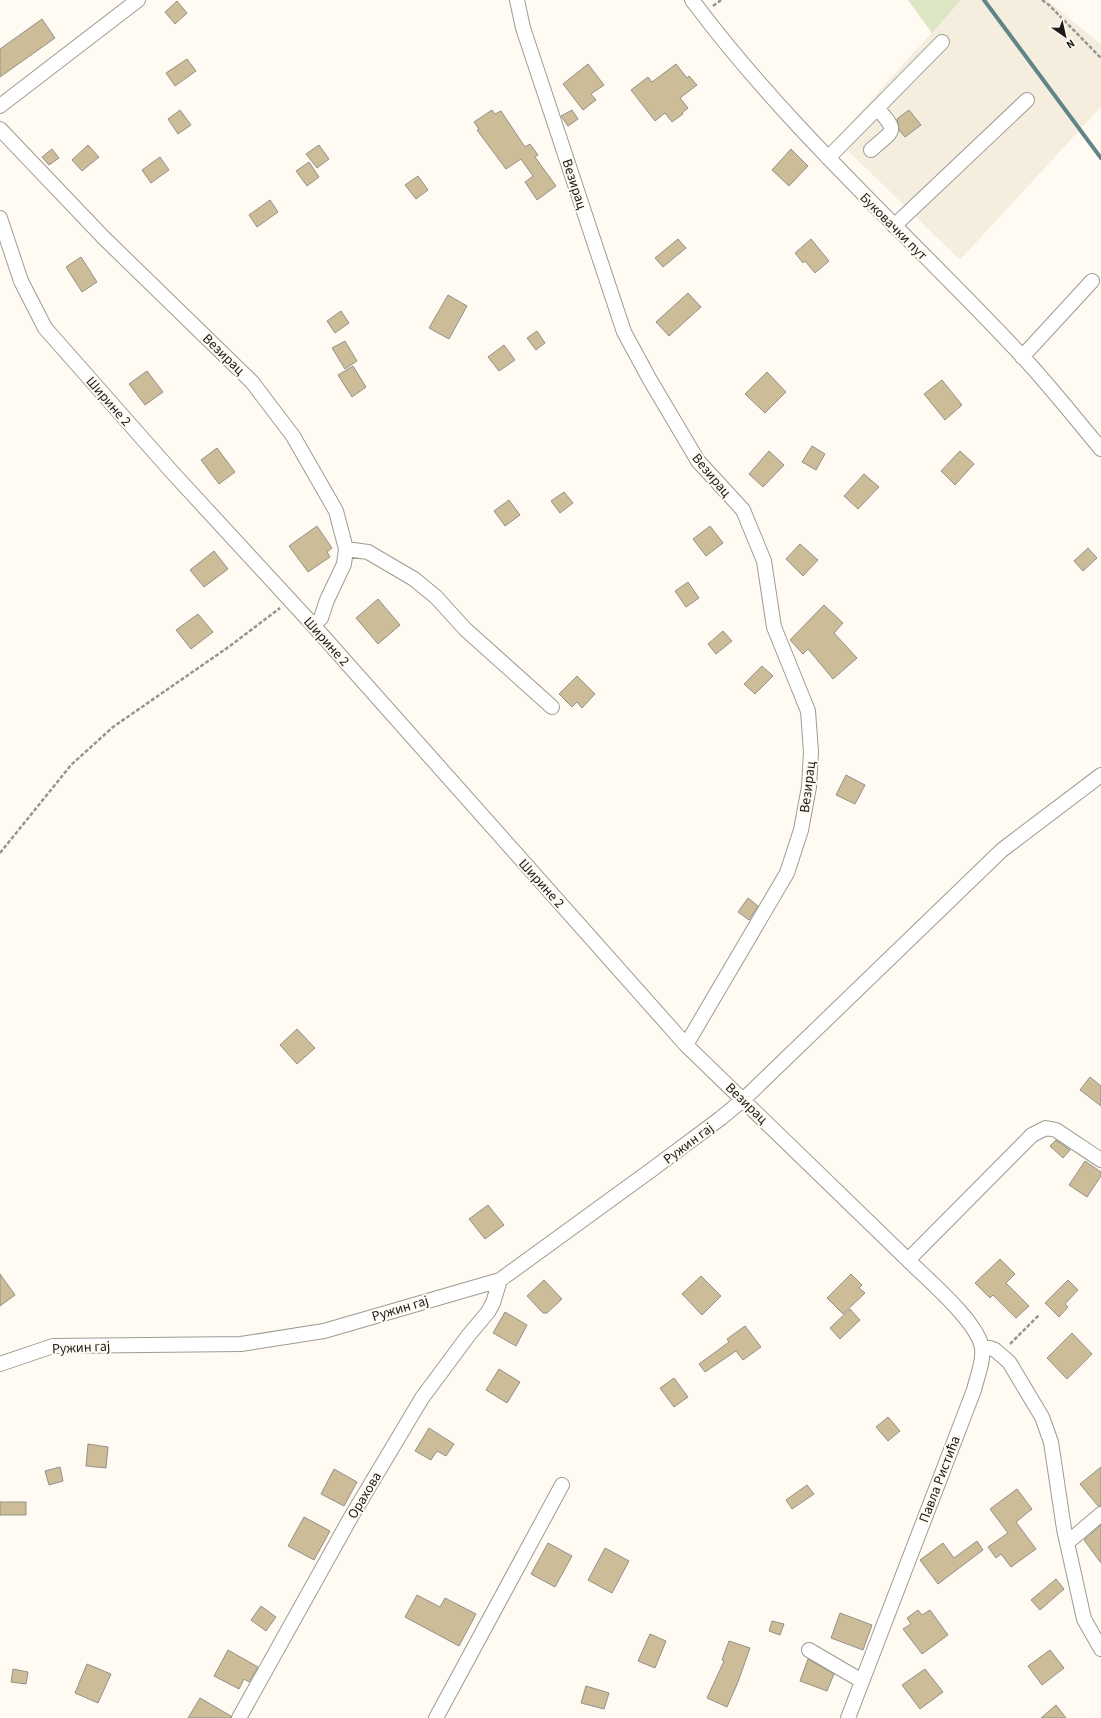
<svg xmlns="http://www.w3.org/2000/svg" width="1101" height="1718" font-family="'Source Sans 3',sans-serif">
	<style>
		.built { fill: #f5eedf }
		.green { fill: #dce6c5 }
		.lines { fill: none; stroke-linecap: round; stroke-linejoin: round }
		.stream { stroke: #618487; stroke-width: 4 }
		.building { fill: #ccbc98; stroke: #94918a }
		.minor-casing { stroke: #9e9b93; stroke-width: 16 }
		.path { stroke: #989590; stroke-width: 2.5; stroke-dasharray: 4 2; stroke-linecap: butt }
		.minor { stroke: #fff; stroke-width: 14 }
		.labels { text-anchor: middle; stroke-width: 4; stroke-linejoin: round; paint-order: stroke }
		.street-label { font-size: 14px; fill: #1c1b18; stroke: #fffbf3 }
	</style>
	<rect width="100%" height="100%" fill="#fffbf3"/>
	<path class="built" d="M961,0H1047L1101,44V107L960,260L836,139Z"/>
	<path class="green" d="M908,0H961L932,33Z"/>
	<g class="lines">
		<path class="stream" d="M984,0L1101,158"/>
	</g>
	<path class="building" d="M177,1L187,13L175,24L165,12Z
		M42,19L55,38L0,77V49Z
		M187,59L196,71L175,86L166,73Z
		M588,64L604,85L591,94L596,100L583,110L563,84Z
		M676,64L687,78L689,76L697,85L680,98L688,108L682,113L683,114L672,122L665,113L655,121L631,90L648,77L652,82Z
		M180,110L191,125L178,134L168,119Z
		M492,110L495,114L501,111L525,147L530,144L538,155L535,157L556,186L537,200L525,182L533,176L521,159L506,169L477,130L479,129L474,122Z
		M572,110L578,119L568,126L561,116Z
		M909,110L921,125L905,137L899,130L897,119Z
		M88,145L99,157L82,171L72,160Z
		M319,145L329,159L317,168L306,154Z
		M52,149L59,158L49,165L42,157Z
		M791,149L808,166L789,186L772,170Z
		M160,157L169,170L151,183L142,170Z
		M309,162L319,177L307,186L296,171Z
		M418,176L428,190L416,199L405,185Z
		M270,200L278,212L257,227L249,215Z
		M678,239L686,248L663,267L655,258Z
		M811,239L829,261L815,273L805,261L803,263L795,253Z
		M81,257L97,282L82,292L66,267Z
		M688,293L701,307L669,336L656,322Z
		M448,295L467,306L449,339L429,328Z
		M341,311L349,323L335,333L327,321Z
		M537,331L545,343L536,350L527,338Z
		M345,341L357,361L345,369L332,348Z
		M504,345L515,360L499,371L488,357Z
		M353,366L366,387L352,397L338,375Z
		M147,371L163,392L145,405L129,384Z
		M767,372L786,392L765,413L745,394Z
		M942,380L962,405L945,420L924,394Z
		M812,446L825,454L816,470L802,462Z
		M217,448L235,472L219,484L201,460Z
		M769,451L784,465L763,487L749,474Z
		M960,451L974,464L955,485L941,471Z
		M864,474L879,487L858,509L844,496Z
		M564,492L573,503L560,513L551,501Z
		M509,500L520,515L505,526L494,511Z
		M317,526L332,548L327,552L330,557L308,572L289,546Z
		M710,526L723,543L706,556L693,539Z
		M800,544L818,560L803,576L786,559Z
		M1088,548L1097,558L1083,571L1074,561Z
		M214,551L228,569L204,587L190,570Z
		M688,582L699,598L686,607L675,591Z
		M378,599L400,625L378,644L356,618Z
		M824,605L843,623L834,633L857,658L833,679L808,649L803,654L790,640Z
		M198,614L213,632L191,649L176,630Z
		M723,631L732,641L716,654L708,644Z
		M762,666L773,676L755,694L744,684Z
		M577,676L595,694L582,708L577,702L572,707L559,694Z
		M846,775L865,785L855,804L836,795Z
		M748,898L758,906L749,920L738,912Z
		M297,1029L315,1048L297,1064L280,1045Z
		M1090,1077L1101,1086V1106L1080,1090Z
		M1056,1140L1070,1150L1063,1158L1050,1146Z
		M1085,1161L1101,1172V1176L1087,1197L1069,1185Z
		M488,1205L504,1225L485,1239L469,1219Z
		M1000,1259L1015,1274L1006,1283L1029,1306L1016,1318L993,1295L990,1298L975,1283Z
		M0,1274L15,1295L0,1306Z
		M851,1274L862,1285L859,1288L865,1293L843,1314L827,1298Z
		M701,1276L721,1296L702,1315L682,1294Z
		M544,1280L562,1299L547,1313H543L527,1296Z
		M1068,1280L1078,1290L1065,1304L1068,1307L1059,1317L1045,1303Z
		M850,1309L860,1320L840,1339L830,1328Z
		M505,1312L527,1325L516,1346L493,1333Z
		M745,1326L761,1347L743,1360L736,1351L705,1372L699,1364L729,1342L727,1339Z
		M1072,1333L1092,1354L1067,1379L1047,1358Z
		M499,1369L520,1382L507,1403L486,1390Z
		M674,1378L688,1397L674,1407L660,1388Z
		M888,1417L900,1431L888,1441L876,1427Z
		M429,1428L454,1444L446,1456L437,1451L431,1460L415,1451Z
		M88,1444L108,1447L106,1468L86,1466Z
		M60,1467L63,1481L49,1485L45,1471Z
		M1101,1467V1506H1098L1080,1484Z
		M334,1469L357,1482L344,1506L321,1494Z
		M807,1485L814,1494L792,1509L786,1500Z
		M1017,1489L1032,1509L1016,1522L1036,1549L1011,1567L1001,1554L996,1558L988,1547L1008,1533L990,1509Z
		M0,1502H26V1515H0Z
		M304,1517L330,1531L314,1560L288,1546Z
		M1101,1525V1563L1084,1540Z
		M977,1541L983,1550L938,1584L920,1560L943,1543L954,1558Z
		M548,1543L572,1556L555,1587L531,1574Z
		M605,1548L629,1561L612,1593L588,1580Z
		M1056,1579L1064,1589L1040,1610L1031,1600Z
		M417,1595L440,1607L445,1598L476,1614L459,1646L405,1617Z
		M261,1606L276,1617L266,1631L251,1620Z
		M918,1610L922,1615L930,1610L948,1635L922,1654L903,1629L911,1624L907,1618Z
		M840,1613L872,1625L863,1650L831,1638Z
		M772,1621L784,1624L780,1635L769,1631Z
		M650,1634L666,1641L655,1668L638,1661Z
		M729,1641L750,1648L738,1682L727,1707L707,1698L724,1661L722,1660Z
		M228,1650L258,1667L249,1682L244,1679L239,1689L214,1676Z
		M1050,1650L1064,1668L1042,1685L1028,1666Z
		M808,1659L834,1674L827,1691L800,1681Z
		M87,1664L111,1674L98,1703L75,1693Z
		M13,1669L28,1672L26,1684L11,1682Z
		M925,1669L943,1692L920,1709L902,1685Z
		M586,1686L609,1693L604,1709L581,1703Z
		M200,1698L231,1716V1718H188Z
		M1056,1705L1066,1718H1041Z"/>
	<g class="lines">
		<defs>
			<path id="minor" d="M517,0L523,28L624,332L650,380L698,461L743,510L764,561L774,627L808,711L811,752L809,787L801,830L787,873L686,1045
				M692,0C789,130 912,238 1022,356C1050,386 1075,418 1101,449
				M0,106L138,0
				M0,129L104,238L252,382L293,436L336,511L346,549L344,564L327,600L321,618L313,625
				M871,150C894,129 899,133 877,108
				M828,158L942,42
				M0,218L21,281L45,328L172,472L313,625L686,1045L908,1260L1032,1135L1046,1128L1056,1130L1101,1160
				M894,226L1027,100
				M1022,357L1092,281
				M346,549L368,552L414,579L436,597L465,629L552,707
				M982,1348H990L995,1350L1009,1362L1042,1417L1051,1442L1064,1529L1084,1619L1101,1649
				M0,1364L53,1346L241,1344L324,1331L500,1280L654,1168L721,1118L744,1099L1002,850L1101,775
				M1067,1543L1101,1514
				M809,1650L862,1681
				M239,1718L351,1517L422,1398L468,1336L488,1312L493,1303L500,1280
				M436,1718L562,1485
				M848,1718L974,1390C977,1377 984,1361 982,1348C978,1322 928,1280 908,1260"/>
		</defs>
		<use href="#minor" class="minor-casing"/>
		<path class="path" d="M1042,0L1049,5L1101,58
			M713,6L721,0
			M0,853L71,765L113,727L230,646L280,608
			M1010,1344L1039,1315"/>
		<use href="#minor" class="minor"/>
	</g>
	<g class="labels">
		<g class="street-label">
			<text transform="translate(575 184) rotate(72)" y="5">Везирац</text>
			<text transform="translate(894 226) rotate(45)" y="5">Буковачки пут</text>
			<text transform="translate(224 354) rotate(44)" y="5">Везирац</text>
			<text transform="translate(109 401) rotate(49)" y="5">Ширине 2</text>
			<text transform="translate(712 475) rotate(50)" y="5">Везирац</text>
			<text transform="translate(327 641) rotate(48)" y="5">Ширине 2</text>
			<text transform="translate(807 787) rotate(-83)" y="5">Везирац</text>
			<text transform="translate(542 883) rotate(48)" y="5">Ширине 2</text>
			<text transform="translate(747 1103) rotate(44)" y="5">Везирац</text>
			<text transform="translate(688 1143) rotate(-37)" y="5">Ружин гај</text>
			<text transform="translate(400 1308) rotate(-17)" y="5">Ружин гај</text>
			<text transform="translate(81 1347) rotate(-3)" y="5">Ружин гај</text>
			<text transform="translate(939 1479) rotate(-69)" y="5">Павла Ристића</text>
			<text transform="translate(364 1495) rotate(-59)" y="5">Орахова</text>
		</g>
	</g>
	<g transform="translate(1065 36) rotate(146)" stroke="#fffbf3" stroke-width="3" paint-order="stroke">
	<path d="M0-3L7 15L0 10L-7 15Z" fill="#1c1b18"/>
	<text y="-6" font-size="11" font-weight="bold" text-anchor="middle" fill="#1c1b18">N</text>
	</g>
</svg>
